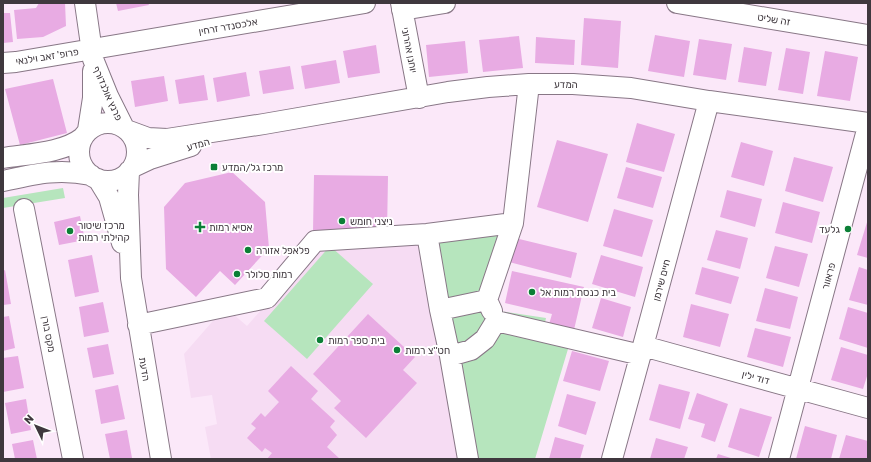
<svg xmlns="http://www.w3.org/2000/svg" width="871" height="462" font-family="Rubik,Heebo,sans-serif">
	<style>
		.built { fill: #f6dcf3 }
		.green { fill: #b6e5bd }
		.building { fill: #e8abe3 }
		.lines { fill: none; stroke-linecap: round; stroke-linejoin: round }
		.minor-casing { stroke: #887786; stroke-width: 22 }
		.minor { stroke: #fff; stroke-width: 20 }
		.poi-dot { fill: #0b7f36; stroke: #fff; stroke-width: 1.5 }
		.labels { text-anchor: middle; stroke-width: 4; stroke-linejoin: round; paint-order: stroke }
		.street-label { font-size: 10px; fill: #3f383e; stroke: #fff }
		.poi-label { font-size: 10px; fill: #3f383e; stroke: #fff; text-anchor: start }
	</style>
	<rect width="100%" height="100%" fill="#fbe8f9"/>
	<path class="built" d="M425,236L462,459H211L205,427L217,424L212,395L191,398L184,354L225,307L247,326L318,246Z"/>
	<path class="green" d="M63,188L65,198L3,208V198Z
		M513,223L493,310L546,318L543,332L571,339L535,459H462L425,236Z
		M330,246L373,284L307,359L264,321Z"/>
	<path class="building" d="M39,3H65L66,26L43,37L17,39L14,10L36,8Z
		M116,3H148L149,5L118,11Z
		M3,13H10L13,42L3,43Z
		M584,18L621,21L618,68L581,65Z
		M655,35L690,41L684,77L648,71Z
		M519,36L523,68L483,72L479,40Z
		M536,37L575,40L574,65L535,63Z
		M699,39L732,44L726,80L693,75Z
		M465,41L468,73L429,77L426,45Z
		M376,45L380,73L348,78L343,51Z
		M744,47L772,52L766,86L738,82Z
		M786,48L810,52L803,94L778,90Z
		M825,51L858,57L850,101L817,96Z
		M336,60L340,83L305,89L301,66Z
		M290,66L294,89L263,94L259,71Z
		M246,72L250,96L217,102L213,78Z
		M204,75L208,100L179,104L175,80Z
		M164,76L168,101L135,107L131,81Z
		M53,79L67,133L20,145L5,89Z
		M637,123L675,134L664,172L626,162Z
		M557,140L608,154L588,222L537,207Z
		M741,142L773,151L764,186L731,177Z
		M794,157L833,167L823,202L785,191Z
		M626,167L662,177L653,208L617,198Z
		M232,172L265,202L269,248L235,285L220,271L196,297L166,269L164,207L185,183Z
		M314,175L388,176L387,233L313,232Z
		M727,190L762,199L755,227L720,217Z
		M783,202L820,212L812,243L775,233Z
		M614,209L653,220L642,257L603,246Z
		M80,216L85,240L59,245L54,222Z
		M868,219V258L857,255Z
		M716,230L748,238L740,269L707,260Z
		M515,238L577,253L571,278L509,262Z
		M775,246L808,254L799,287L766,278Z
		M92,255L99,292L75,297L68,260Z
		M601,255L643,267L635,297L592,284Z
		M702,267L739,277L731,304L695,294Z
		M859,267L868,270V305L849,300Z
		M5,270L11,304L3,305V271Z
		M512,271L584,287L573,334L548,328L552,314L505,303Z
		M765,288L798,297L790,329L756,321Z
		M601,298L631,307L623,337L592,328Z
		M103,302L109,332L84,337L79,307Z
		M691,304L729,314L720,347L683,337Z
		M848,307L868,313V348L839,339Z
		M368,314L415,357L403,370L417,383L366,438L334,408L341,401L313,374Z
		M9,316L15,348L3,351V317Z
		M755,328L791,337L783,367L747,357Z
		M108,344L114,374L93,378L87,348Z
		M841,347L868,355V373L863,389L831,380Z
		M572,351L609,361L600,391L563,381Z
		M18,356L24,388L3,392V358Z
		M291,366L318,391L311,399L335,421L330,427L337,435L327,447L340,459H267L272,453L265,448L262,452L247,438L256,428L251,424L261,413L265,417L279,402L268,391Z
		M659,384L690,392L680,429L649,420Z
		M118,385L125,419L101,424L95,390Z
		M697,393L728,404L715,442L701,437L705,424L688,419Z
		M567,394L596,402L586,435L558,426Z
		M26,399L31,430L11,434L5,403Z
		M740,408L772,417L759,457L728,447Z
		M805,426L837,435L831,459H796Z
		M127,430L132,458L110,459L105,434Z
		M846,435L868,441V459H839Z
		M555,437L584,445L580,459H549Z
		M656,438L688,447L684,459H650Z
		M33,440L37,459H15L12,444Z
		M718,454L734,459H716Z"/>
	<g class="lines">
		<defs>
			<path id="minor" d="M85,3L93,59L108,96L123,126
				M401,3L419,98
				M677,3L868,35
				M402,10L445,3
				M3,63L16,62L365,3
				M79 152a29 29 0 1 1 58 0a29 29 0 1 1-58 0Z
				M88,130L93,98V71
				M129,131L148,138L167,139L264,124L448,92L488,87L529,84H573L631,88L709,101L868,123
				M3,158C27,154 63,153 82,138
				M133,167L150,159L191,146
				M129,171L128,195L131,278L161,459
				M98,179L109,197L122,243
				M3,181C35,174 58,168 91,175
				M24,209L73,459
				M427,234L440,310
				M487,300L513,223L529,84
				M138,325L267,298L315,241L427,234L513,223
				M643,346L868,408
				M450,356L440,310L487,300L492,311
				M468,459L450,356L471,350L485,339L496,321L641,355
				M612,459L643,346L709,101
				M779,459L868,126"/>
		</defs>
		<use href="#minor" class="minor-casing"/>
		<use href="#minor" class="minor"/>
	</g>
	<g class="poi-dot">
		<rect x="210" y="163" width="8" height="8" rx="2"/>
		<circle cx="342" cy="221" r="4"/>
		<path d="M198 221h4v4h4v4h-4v4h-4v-4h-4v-4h4z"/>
		<circle cx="848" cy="229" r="4"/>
		<circle cx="70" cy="231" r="4"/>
		<circle cx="248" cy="250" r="4"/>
		<circle cx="237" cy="274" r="4"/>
		<circle cx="532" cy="292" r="4"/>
		<circle cx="320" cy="340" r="4"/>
		<circle cx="397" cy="350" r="4"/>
	</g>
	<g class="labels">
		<g class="street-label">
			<text transform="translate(774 19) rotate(9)" y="4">זה שליט</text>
			<text transform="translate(228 26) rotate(-10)" y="4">אלכסנדר זרחין</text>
			<text transform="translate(410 50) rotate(79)" y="4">יוחנן אהרוני</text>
			<text transform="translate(47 56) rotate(-9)" y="4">פרופ' זאב וילנאי</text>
			<text transform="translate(566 84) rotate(1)" y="4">המדע</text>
			<text transform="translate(108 93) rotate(66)" y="4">פרנץ אולנדורף</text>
			<text transform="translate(198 144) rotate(-16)" y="4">המדע</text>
			<text transform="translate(828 276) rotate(-75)" y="4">פראוור</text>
			<text transform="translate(661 280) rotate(-75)" y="4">חיים שירמן</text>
			<text transform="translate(49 334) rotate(79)" y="4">מקס בורן</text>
			<text transform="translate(145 369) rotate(80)" y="4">הדעת</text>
			<text transform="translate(756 377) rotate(15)" y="4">דוד ילין</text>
		</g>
		<g class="poi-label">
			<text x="222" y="171">מרכז גל/המדע</text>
			<text x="350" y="225">ניצני חומש</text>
			<text x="78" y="229">מרכז שיטור<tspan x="78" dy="12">קהילתי רמות</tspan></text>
			<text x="209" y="231">אסיא רמות</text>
			<text x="840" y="233" text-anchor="end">גלעד</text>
			<text x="256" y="254">פלאפל אזורה</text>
			<text x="245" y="278">רמות סלולר</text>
			<text x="540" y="296">בית כנסת רמות אל</text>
			<text x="328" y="344">בית ספר רמות</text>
			<text x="405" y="354">חט''צ רמות</text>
		</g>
	</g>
	<rect width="871" height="462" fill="none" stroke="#3f383e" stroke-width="8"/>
	<g transform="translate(36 426) rotate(313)" stroke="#ffffff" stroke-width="3" paint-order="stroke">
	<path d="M0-3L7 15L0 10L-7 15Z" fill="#3f383e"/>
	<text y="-6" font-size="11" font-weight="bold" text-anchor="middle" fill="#3f383e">N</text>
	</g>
</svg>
